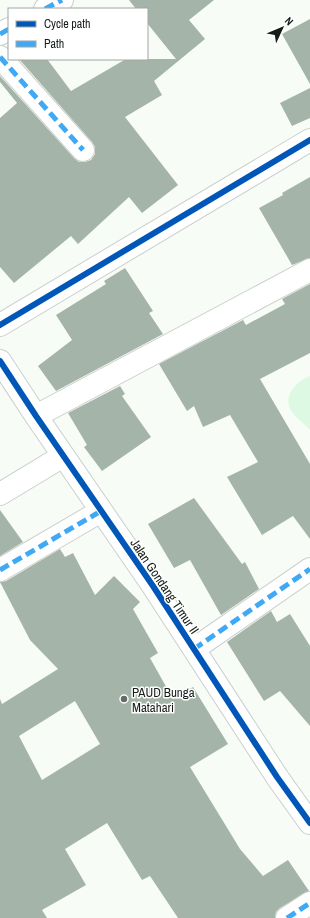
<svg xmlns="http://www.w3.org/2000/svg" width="310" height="918" font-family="'Archivo Narrow',sans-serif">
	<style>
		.green { fill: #ddf9e3 }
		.building { fill: #a5b4a9; fill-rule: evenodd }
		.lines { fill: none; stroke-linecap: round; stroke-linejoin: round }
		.minor-casing { stroke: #cbd0cc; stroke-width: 24 }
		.minor { stroke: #fefffe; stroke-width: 22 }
		.quiet { stroke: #3fa9f5; stroke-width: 5; stroke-dasharray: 10 5; stroke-linecap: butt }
		.cycleway-casing { stroke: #fff; stroke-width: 8 }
		.cycleway { stroke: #0057b8; stroke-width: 6 }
		.poi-dot { fill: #656b66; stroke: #fff; stroke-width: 1.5 }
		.labels { text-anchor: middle; stroke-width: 3; stroke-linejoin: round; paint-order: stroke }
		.street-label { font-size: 13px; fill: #161d18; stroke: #fff }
		.poi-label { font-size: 13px; fill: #161d18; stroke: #fff; text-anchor: start }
	</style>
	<rect width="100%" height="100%" fill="#f7fcf7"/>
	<path class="green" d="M310,376V430C305,424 297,419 292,412C281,396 297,381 310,376Z"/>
	<path class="building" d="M129,0H214L189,20L205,39L154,81L162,95L125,117L178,185L142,213L129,197L78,244L71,236L14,283L0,267V118L17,103L0,82V76L74,158L79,162H85L91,160L95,154V147L92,142L19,59H47L71,91L126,59H176L147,23V9H136Z
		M310,19V84L282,34Z
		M310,88V118L292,126L280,103Z
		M310,177V258L292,265L259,208L283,195L282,193Z
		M125,268L153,311L149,313L163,334L56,391L38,366L72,340L56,315L106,284L104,281Z
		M310,284V353L260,379L310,464V539L293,516L262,535L227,477L258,462L230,415L203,427L194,406L187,411L159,364L243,320L246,325L285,304L282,299Z
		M120,386L125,394L122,396L151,437L102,471L84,447L87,445L68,413Z
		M194,498L242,564L245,562L259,589L221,615L190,560L174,568L148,524Z
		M0,510L23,542L0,556Z
		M60,549L65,557L73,553L95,595L114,576L140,602L133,609L158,653L150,658L173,699L193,687L228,744L190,767L240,849L263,876L288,860L309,891L280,908L276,912L275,918H178L150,876L142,880L107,823L65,849L86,885L42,910L47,918H0V699L2,704L58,669L30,640L0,582L6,581ZM75,701L100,744L42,780L19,736Z
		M271,611L277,622L290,614L310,646V726L280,691L264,701L227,642Z"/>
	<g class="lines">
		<defs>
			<path id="minor" d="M45,9L62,0
				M0,34L9,29
				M0,57L83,150
				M0,325L310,140
				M0,361L36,416L153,586L277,777L310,823
				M36,416L310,270
				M0,494L63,456
				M0,570L101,511
				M194,649L310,569
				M287,918L310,903"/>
		</defs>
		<use href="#minor" class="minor-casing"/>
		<use href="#minor" class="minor"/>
		<path class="quiet" d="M45,9L62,0
			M0,34L9,29
			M0,57L83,150
			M0,570L101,511
			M194,649L310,569
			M287,918L310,903"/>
		<defs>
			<path id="cycleway" d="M0,325L310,140
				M0,361L36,416L153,586L277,777L310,823"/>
		</defs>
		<use href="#cycleway" class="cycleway-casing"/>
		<use href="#cycleway" class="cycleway"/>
	</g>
	<circle class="poi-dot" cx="124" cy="699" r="4"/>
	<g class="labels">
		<g class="street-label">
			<text transform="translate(165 586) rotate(56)" y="5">Jalan Gondang Timur II</text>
		</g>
		<g class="poi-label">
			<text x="132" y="697">PAUD Bunga<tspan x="132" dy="15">Matahari</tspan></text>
		</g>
	</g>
	<rect x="8" y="8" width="140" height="52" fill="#ffffff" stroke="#a2a5a3"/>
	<rect x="16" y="21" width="20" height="6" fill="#0057b8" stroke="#a2a5a3"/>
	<text x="44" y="28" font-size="12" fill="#161d18">Cycle path</text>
	<rect x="16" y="41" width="20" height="6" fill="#3fa9f5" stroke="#a2a5a3"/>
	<text x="44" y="48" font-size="12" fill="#161d18">Path</text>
	<g transform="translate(282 28) rotate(46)" stroke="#ffffff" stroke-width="3" paint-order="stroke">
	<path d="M0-3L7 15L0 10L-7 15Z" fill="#161d18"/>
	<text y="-6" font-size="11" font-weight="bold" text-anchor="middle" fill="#161d18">N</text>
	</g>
</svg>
